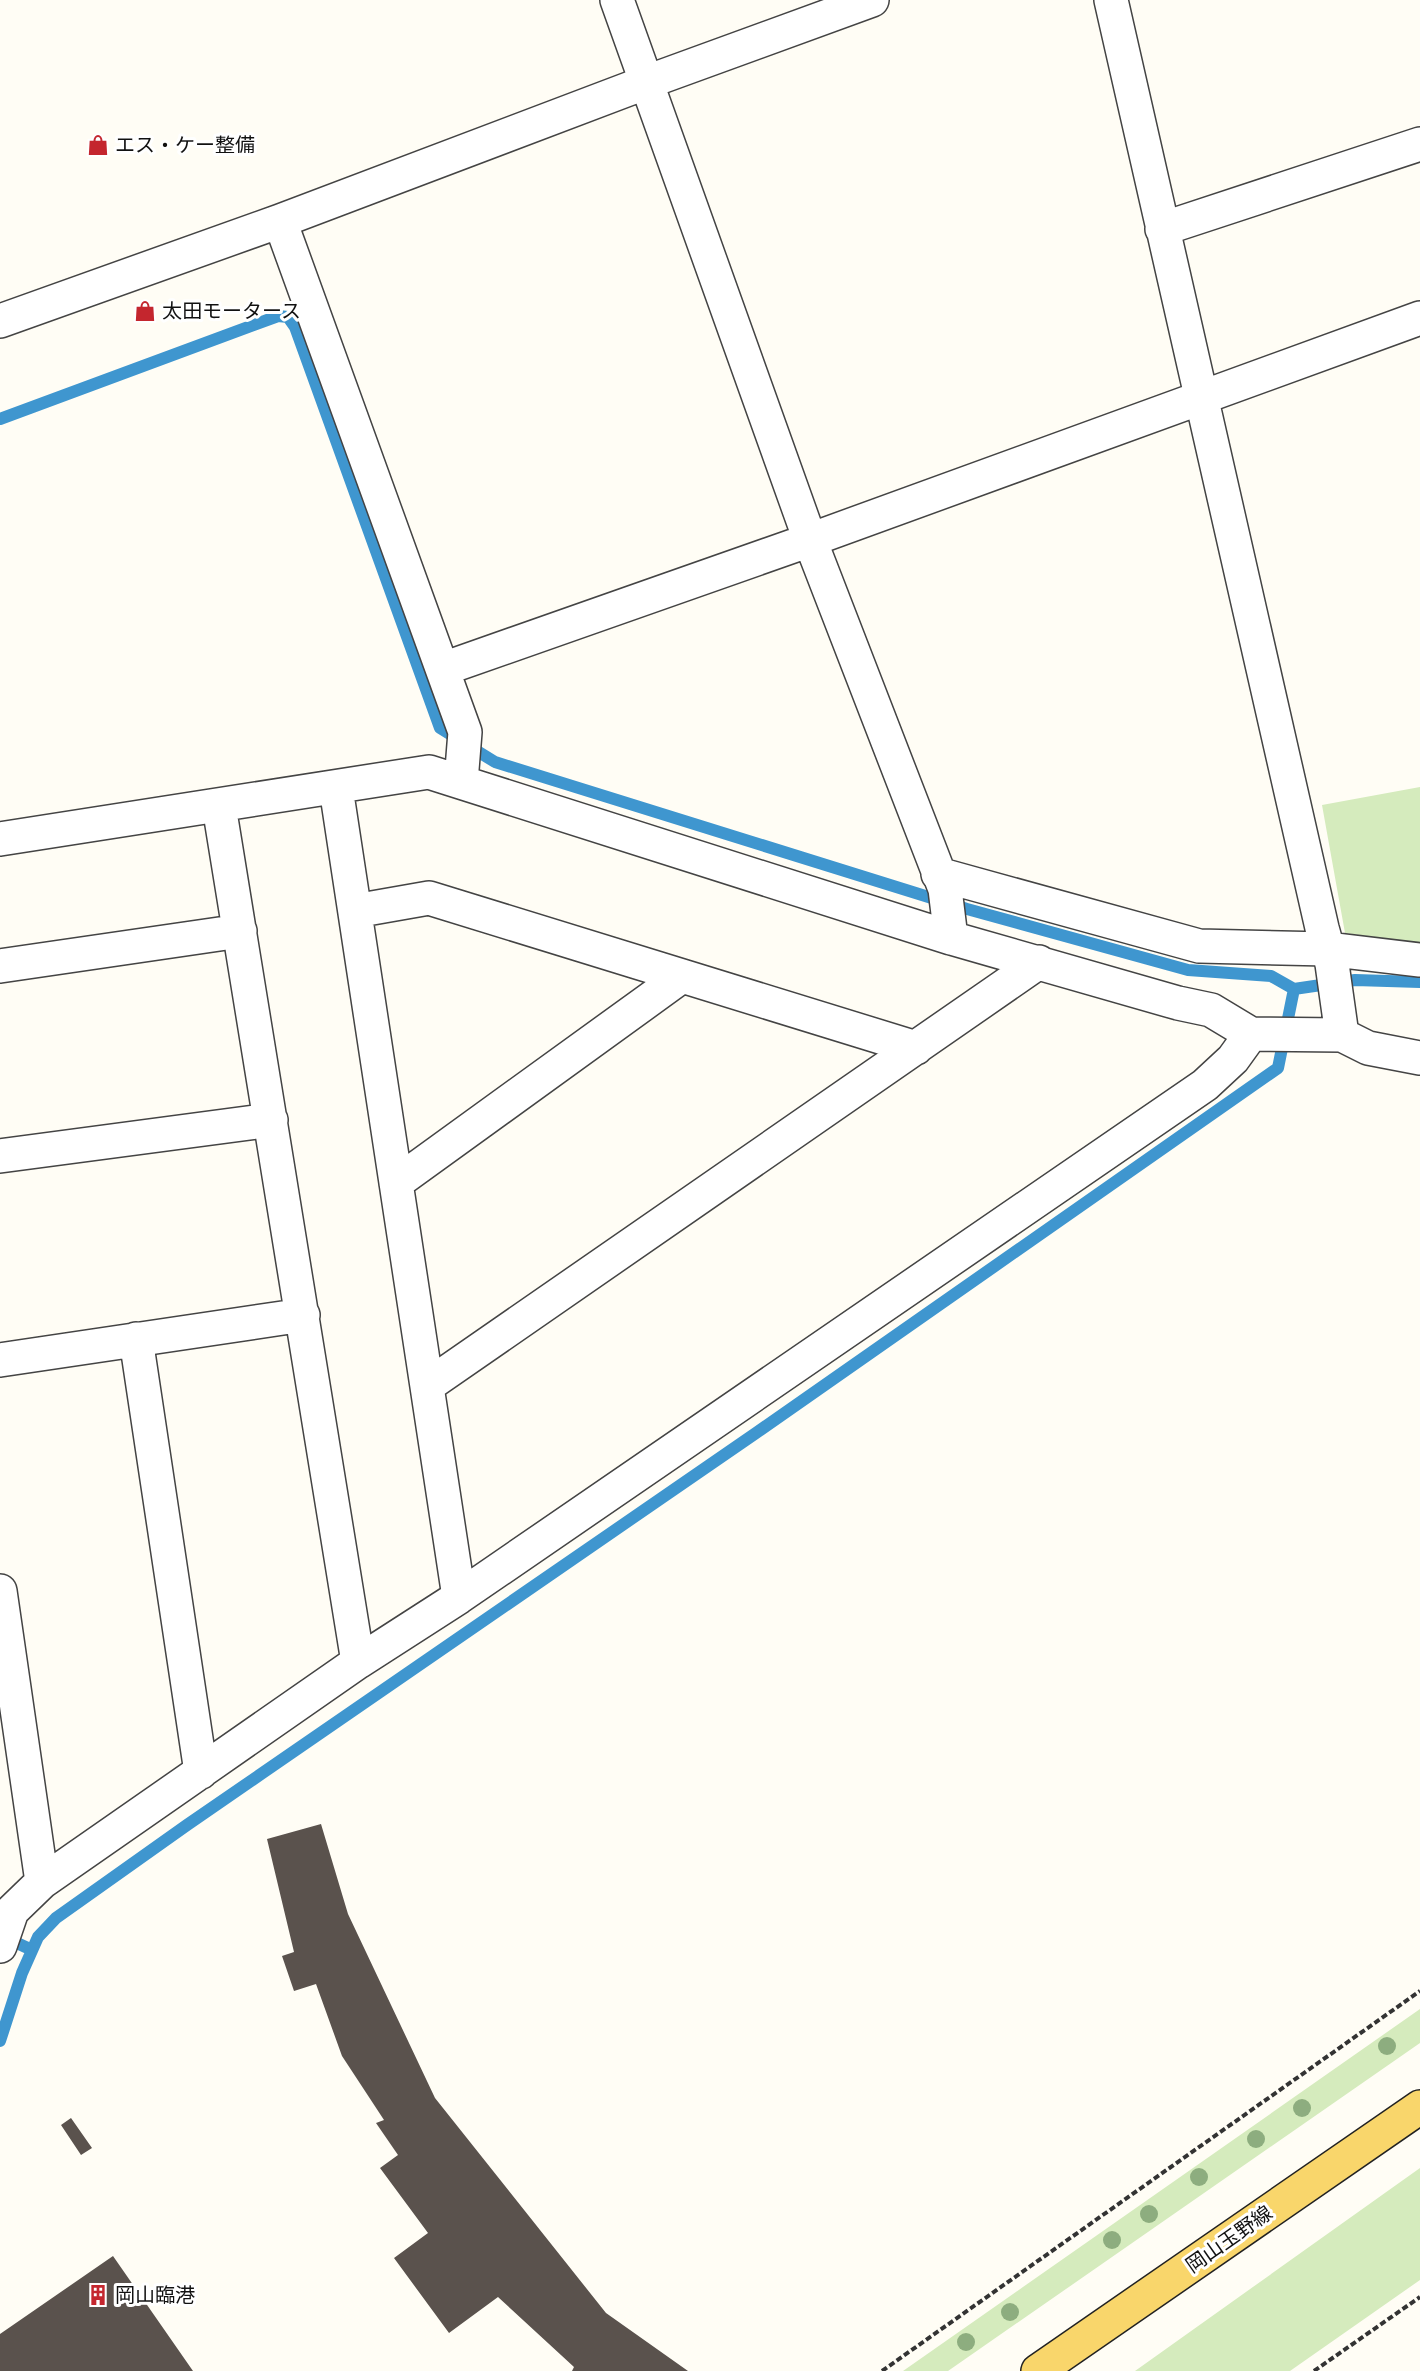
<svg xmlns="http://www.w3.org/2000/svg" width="1420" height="2371" font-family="'IBM Plex Serif','Noto Sans JP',serif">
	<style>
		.green { fill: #d5ebbd }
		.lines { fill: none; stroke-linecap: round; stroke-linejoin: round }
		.stream { stroke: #3f96cf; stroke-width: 12 }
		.building { fill: #5a524d }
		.street-casing { stroke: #444; stroke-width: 36 }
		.primary-casing { stroke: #222; stroke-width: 36 }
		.path { stroke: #333; stroke-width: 4; stroke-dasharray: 6 3; stroke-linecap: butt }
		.street { stroke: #fff; stroke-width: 33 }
		.primary { stroke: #f9d66b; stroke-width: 33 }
		.tree { fill: #8dad7f }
		.labels { text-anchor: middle; stroke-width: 6; stroke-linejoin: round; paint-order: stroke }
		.poi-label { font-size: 20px; fill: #111; stroke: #fff; text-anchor: start }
		.street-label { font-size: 20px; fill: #111; stroke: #fff }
	</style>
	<rect width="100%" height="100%" fill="#fffdf5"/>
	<path class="green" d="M1420,787V943L1345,933L1322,805Z
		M1420,2009V2043L948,2371H903Z
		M1420,2168V2280L1290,2371H1135Z"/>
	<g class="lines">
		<path class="stream" d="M0,419L278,316L288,317L295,327L440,728L495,762L967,909L1188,970L1271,976L1294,989L1355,980L1420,982
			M4,1937L32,1950
			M0,2041L22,1973L38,1937L56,1918L187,1825L756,1433L1278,1068L1294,989"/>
	</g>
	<path class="building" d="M321,1824L348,1914L435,2098L606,2313L688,2371H572L574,2367L498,2297L449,2333L394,2258L428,2233L380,2168L398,2155L376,2123L384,2120L342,2056L316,1984L294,1991L282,1956L294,1952L267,1839Z
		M71,2118L92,2148L81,2155L61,2125Z
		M113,2256L193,2371H0V2334Z"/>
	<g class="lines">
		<defs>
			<path id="street" d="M617,0L810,540L945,889L951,938
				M1111,0L1322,928L1332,964L1342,1035
				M280,221L465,732L461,782
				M1162,229L1420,144
				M0,321L280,221L647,82L872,0
				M443,669L810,540L1420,318
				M336,788L459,1597
				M219,806L358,1662
				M0,839L429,772L951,938L1178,1003L1211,1010L1251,1034L1342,1035L1368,1048L1420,1058
				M938,874L1199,946L1327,949L1420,960
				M355,911L429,898L916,1048
				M0,966L240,931
				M0,1156L271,1120
				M396,1183L682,976
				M136,1339L201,1772
				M0,1360L303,1315
				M427,1386L1039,962
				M0,1591L42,1882
				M0,1946L12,1911L42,1882L358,1662L459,1597L1205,1085L1233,1059L1251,1034"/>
			<path id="primary" d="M1038,2371L1420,2107"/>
		</defs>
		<use href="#street" class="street-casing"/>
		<use href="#primary" class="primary-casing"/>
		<path class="path" d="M882,2371L1420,1991
			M1314,2371L1420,2297"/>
		<use href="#street" class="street"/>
		<use href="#primary" class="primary"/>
	</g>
	<g class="tree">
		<circle cx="1387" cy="2046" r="9"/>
		<circle cx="1302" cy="2108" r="9"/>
		<circle cx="1256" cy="2139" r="9"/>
		<circle cx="1199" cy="2177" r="9"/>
		<circle cx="1149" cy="2214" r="9"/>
		<circle cx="1112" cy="2240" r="9"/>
		<circle cx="1010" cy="2312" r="9"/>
		<circle cx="966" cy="2342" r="9"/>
	</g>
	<defs>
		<symbol id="shop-bare" viewBox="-9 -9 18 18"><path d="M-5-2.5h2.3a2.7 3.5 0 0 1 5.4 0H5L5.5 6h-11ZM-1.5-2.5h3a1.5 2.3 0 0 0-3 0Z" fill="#c4262e" stroke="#fff" stroke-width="2.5" paint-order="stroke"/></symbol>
		<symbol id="building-bare" viewBox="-9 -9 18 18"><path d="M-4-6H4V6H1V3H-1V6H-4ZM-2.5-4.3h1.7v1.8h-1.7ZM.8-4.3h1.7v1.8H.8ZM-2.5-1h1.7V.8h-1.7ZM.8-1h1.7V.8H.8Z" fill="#c4262e" stroke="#fff" stroke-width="2.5" paint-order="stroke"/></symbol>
	</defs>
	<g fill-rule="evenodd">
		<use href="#shop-bare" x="83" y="130" width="30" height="30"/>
		<use href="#shop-bare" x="130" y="296" width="30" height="30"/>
		<use href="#building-bare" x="83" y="2280" width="30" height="30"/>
	</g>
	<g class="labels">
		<g class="poi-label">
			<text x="115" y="152">エス・ケー整備</text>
			<text x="162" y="318">太田モータース</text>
			<text x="115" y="2302">岡山臨港</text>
		</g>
		<g class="street-label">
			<text transform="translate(1229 2239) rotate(-35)" y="7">岡山玉野線</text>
		</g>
	</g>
</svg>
